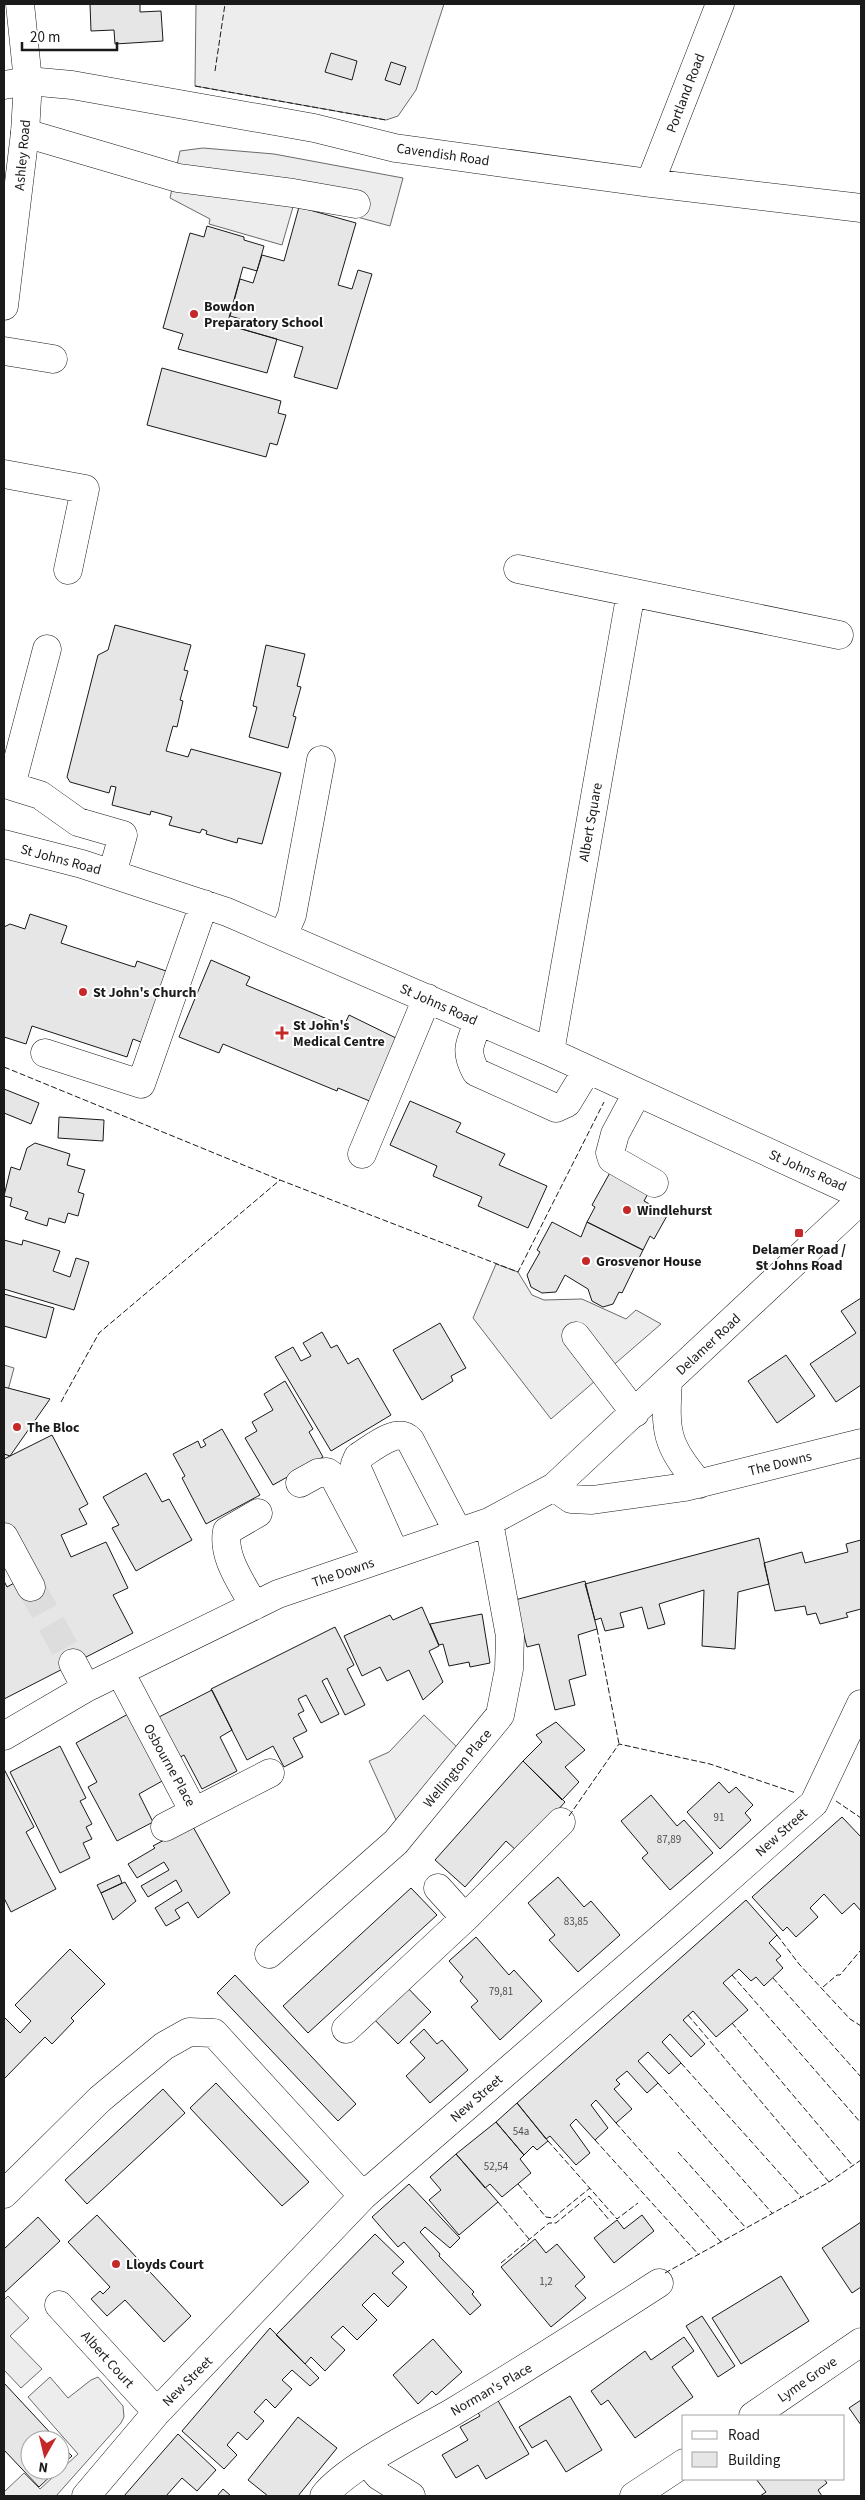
<svg xmlns="http://www.w3.org/2000/svg" width="865" height="2500" font-family="'Source Sans 3',sans-serif">
	<style>
		.built { fill: #ededed; stroke: #6a6a6a }
		.building { fill: #e6e6e6; stroke: #1a1a1a }
		.lines { fill: none; stroke-linecap: round; stroke-linejoin: round }
		.minor-tunnel { stroke: #ddd; stroke-width: 28; stroke-dasharray: 28 14; stroke-linecap: butt }
		.minor-casing { stroke: #1a1a1a; stroke-width: 29 }
		.major-casing { stroke: #1a1a1a; stroke-width: 29 }
		.minor { stroke: #fff; stroke-width: 28 }
		.major { stroke: #fff; stroke-width: 28 }
		.fence { stroke: #1a1a1a; stroke-width: 1; stroke-dasharray: 6 2.5; stroke-linecap: butt }
		.poi-dot { fill: #c62828; stroke: #fff; stroke-width: 2 }
		.labels { text-anchor: middle; stroke-width: 4; stroke-linejoin: round; paint-order: stroke }
		.number-label { font-size: 11px; fill: #4d4d4d }
		.street-label { font-size: 14px; fill: #1a1a1a; stroke: #fff }
		.poi-label { font-size: 14px; font-weight: bold; fill: #1a1a1a; stroke: #fff; text-anchor: start }
	</style>
	<rect width="100%" height="100%" fill="#fff"/>
	<path class="built" d="M196,4H444L416,90L398,116L386,120L195,86Z
		M203,148L274,154L403,178L390,226L295,200L282,245L209,224L210,219L170,198L180,151Z
		M496,1264L518,1272L532,1295L544,1300L582,1299L626,1319L636,1310L661,1324L551,1419L473,1318Z
		M4,1365L14,1368L4,1405Z
		M424,1715L461,1751L397,1822L369,1761L389,1752Z
		M8,2296L29,2318L10,2336L42,2369L21,2388L4,2370V2300Z
		M50,2377L68,2398L91,2380L98,2377L123,2406L124,2417L121,2423L56,2496H4V2492L24,2473L40,2489L78,2454L28,2397Z"/>
	<path class="building" d="M90,4H140V12L161,11L163,41L115,44L114,30L91,31Z
		M331,53L357,61L352,80L325,72Z
		M391,62L406,67L400,85L385,80Z
		M299,207L356,223L338,285L352,289L358,270L372,274L337,389L294,377L303,347L242,329L244,320L230,316L240,279L253,283L262,255L284,261Z
		M207,226L244,237V240L264,246L257,271L243,267L227,325L277,339L267,373L178,349L183,334L163,328L190,233L204,237Z
		M162,368L281,401L278,413L286,415L277,445L270,443L266,457L147,425Z
		M115,625L191,645L184,670L188,671L180,700L183,701L177,727L173,726L166,751L188,757L191,749L281,773L262,844L238,838L237,843L206,834L207,831L202,829L200,833L169,825L172,817L151,811L150,815L112,805L116,787L111,786L109,793L70,782L67,777L98,655L108,650Z
		M266,645L305,654L297,686L301,687L293,716L296,717L288,748L249,737L257,707L253,706Z
		M30,914L67,926L61,943L131,966L135,967L137,961L169,972L146,1044L133,1039L127,1057L32,1026L26,1044L4,1037V927L10,924L25,929Z
		M211,960L250,977L246,985L344,1026L349,1015L398,1039L372,1102L338,1088L337,1091L223,1044L219,1053L179,1037Z
		M4,1089L39,1103L31,1124L4,1113Z
		M410,1101L461,1123L456,1132L505,1154L499,1165L547,1186L528,1228L478,1206L482,1197L433,1176L437,1166L390,1145Z
		M59,1117L104,1120L103,1141L58,1138Z
		M35,1143L70,1154L67,1165L85,1170L78,1192L84,1194L78,1216L68,1213L65,1223L49,1218L47,1226L25,1219L28,1212L10,1206L12,1198L4,1196L11,1167L20,1170L27,1148Z
		M612,1169L650,1190L644,1201L668,1214L654,1239L650,1236L643,1250L587,1222L595,1207L592,1205Z
		M552,1222L581,1237L587,1222L643,1250L622,1293L619,1292L613,1304L603,1307L592,1301L588,1289L565,1275L556,1292L542,1293L531,1287L527,1275L540,1252L537,1250Z
		M4,1240L22,1245L23,1240L60,1251L53,1271L70,1277L76,1258L89,1262L74,1310L4,1289Z
		M4,1294L54,1308L46,1338L4,1326Z
		M861,1298V1385L836,1402L810,1364L856,1333L841,1311Z
		M440,1323L466,1368L451,1376L453,1381L422,1400L393,1350Z
		M322,1332L331,1348L337,1345L348,1364L358,1358L391,1415L331,1451L275,1357L293,1347L301,1361L311,1356L303,1343Z
		M786,1355L815,1396L777,1423L748,1381Z
		M285,1381L313,1429L309,1432L323,1457L273,1485L245,1438L257,1431L252,1422L273,1410L264,1394Z
		M4,1387L50,1399L10,1456L4,1454Z
		M222,1429L260,1495L206,1524L182,1478L185,1476L173,1454L198,1441L201,1448L206,1445L203,1440Z
		M52,1435L88,1504L79,1509L87,1524L61,1535L71,1557L106,1542L128,1588L113,1595L133,1633L4,1699V1581L7,1587L16,1582L4,1528V1459Z
		M146,1473L162,1502L169,1499L192,1540L136,1571L112,1528L119,1525L103,1497Z
		M759,1538L769,1584L738,1592L735,1649L702,1646L704,1590L659,1604L665,1624L648,1629L642,1607L620,1613L624,1627L605,1631L601,1618L595,1620L585,1584Z
		M861,1540V1609L846,1613L848,1617L820,1624L816,1613L807,1615L805,1606L775,1611L764,1563L802,1552L805,1563L848,1552L846,1544Z
		M585,1581L597,1629L578,1635L586,1675L569,1680L575,1705L555,1710L539,1644L527,1647L515,1600Z
		M422,1607L439,1646L429,1651L443,1682L423,1700L409,1670L387,1681L380,1667L362,1676L344,1636L390,1615L393,1620Z
		M482,1614L490,1663L470,1667L469,1662L449,1666L443,1644L439,1645L430,1624Z
		M335,1627L354,1665L347,1669L365,1705L345,1715L327,1678L322,1681L339,1714L321,1723L306,1695L298,1699L304,1711L298,1714L307,1731L293,1738L303,1757L284,1767L273,1746L247,1760L211,1689Z
		M212,1690L232,1730L220,1737L237,1771L202,1789L184,1755L175,1760L155,1719Z
		M128,1714L164,1780L139,1794L153,1822L117,1841L88,1787L97,1782L76,1743Z
		M556,1722L585,1750L565,1767L579,1782L562,1800L523,1761L542,1742L536,1735Z
		M60,1746L86,1798L80,1801L92,1824L86,1827L92,1839L83,1843L90,1858L60,1873L10,1772Z
		M523,1761L565,1802L519,1853L506,1841L465,1887L435,1860Z
		M4,1769L34,1827L26,1832L56,1889L11,1912L4,1898Z
		M719,1782L729,1793L736,1787L753,1805L745,1813L751,1820L720,1849L687,1812Z
		M651,1795L677,1826L684,1820L713,1853L670,1890L642,1858L648,1853L621,1821Z
		M842,1817L861,1837V1911L854,1903L842,1914L824,1894L810,1908L818,1917L796,1937L787,1927L783,1931L752,1897Z
		M192,1825L230,1893L198,1918L188,1902L175,1910L180,1918L166,1926L155,1908L182,1891L176,1880L148,1897L141,1886L169,1870L164,1862L137,1878L128,1864L155,1848L153,1846Z
		M119,1875L122,1883L101,1893L97,1885Z
		M558,1877L584,1907L591,1901L620,1935L578,1972L549,1940L555,1935L528,1903Z
		M125,1882L136,1901L113,1920L101,1893Z
		M411,1888L437,1915L308,2033L283,2006Z
		M746,1900L777,1935L769,1943L781,1956L776,1960L783,1968L764,1986L756,1977L751,1981L739,1969L723,1983L748,2010L716,2037L693,2011L683,2020L705,2044L691,2057L670,2034L662,2042L681,2063L669,2074L648,2052L638,2061L658,2083L647,2093L627,2071L616,2080L620,2084L614,2089L632,2109L616,2123L596,2100L591,2105L608,2128L595,2140L576,2119L570,2125L590,2153L576,2165L550,2136L546,2139L517,2103Z
		M476,1937L509,1975L514,1970L542,2001L500,2040L471,2007L478,2001L460,1981L463,1977L449,1961Z
		M70,1949L105,1984L71,2018L74,2021L52,2044L45,2037L4,2079V2017L20,2033L31,2021L15,2005Z
		M235,1975L356,2104L338,2121L217,1993Z
		M402,1982L431,2012L398,2044L369,2014Z
		M424,2029L437,2044L442,2040L468,2070L430,2103L406,2076L425,2058L410,2042Z
		M216,2083L309,2182L282,2206L190,2108Z
		M163,2089L185,2113L87,2204L65,2180Z
		M517,2103L548,2141L537,2150L533,2146L524,2155L496,2122Z
		M496,2122L524,2155L520,2159L531,2173L502,2197L490,2184L485,2188L456,2154Z
		M456,2154L498,2202L459,2235L429,2200L441,2190L430,2177Z
		M409,2184L460,2238L450,2248L425,2227L420,2232L440,2254L439,2256L474,2292L472,2294L481,2305L470,2315L404,2242L398,2247L372,2217Z
		M97,2215L191,2316L164,2342L125,2300L107,2316L91,2299L100,2291L103,2294L110,2287L68,2242Z
		M642,2215L654,2231L614,2263L594,2238L617,2220L624,2229Z
		M38,2217L60,2241L4,2293V2249Z
		M861,2222V2287L852,2293L822,2248Z
		M375,2234L404,2262L392,2273L407,2287L388,2307L374,2293L362,2305L377,2320L357,2340L343,2326L331,2337L345,2350L325,2371L311,2357L305,2364L276,2335Z
		M535,2239L546,2253L557,2244L585,2277L575,2286L586,2298L551,2327L501,2267Z
		M781,2276L809,2321L741,2364L712,2318Z
		M702,2316L735,2366L718,2377L686,2326Z
		M270,2328L319,2378L310,2386L292,2370L282,2380L292,2389L275,2408L266,2399L254,2412L264,2421L247,2440L238,2432L227,2445L237,2455L224,2469L182,2431Z
		M684,2337L694,2351L672,2367L693,2397L635,2438L608,2400L601,2405L591,2391L645,2351L651,2360Z
		M433,2339L462,2372L436,2395L432,2391L418,2404L393,2375Z
		M4,2383L57,2440H30V2470H57L39,2487L4,2450Z
		M570,2396L602,2450L566,2472L546,2440L532,2448L519,2427Z
		M497,2399L529,2454L486,2479L478,2465L456,2478L442,2455L468,2440L460,2427L480,2416L477,2411Z
		M861,2400V2425L849,2408Z
		M298,2417L337,2448L298,2496H268L248,2480Z
		M178,2434L216,2470L197,2491L182,2478L166,2496H124Z
		M60,2444L72,2456L60,2467Z
		M756,2479H824L827,2483L818,2490L822,2496H760L766,2492Z
		M223,2489L231,2496H217Z"/>
	<g class="lines">
		<path class="minor-tunnel" d="M31,1587L73,1663"/>
		<defs>
			<path id="minor" d="M4,85L28,81L72,85L314,128L395,148L650,183L861,208
				M25,133L178,178L293,193L356,204
				M650,183L720,4
				M4,351L53,359
				M4,474L85,489L68,570
				M518,569L839,635
				M47,649L11,786L40,795L78,822L123,835L112,874
				M4,844L82,864L227,912L550,1052L861,1195
				M283,936L292,915L321,760
				M479,1021C470,1043 464,1050 476,1072L556,1108L567,1103L587,1070
				M550,1052L631,592
				M45,1053L141,1084L204,904
				M637,1093L615,1134L610,1153L612,1159L654,1183
				M362,1154L427,998
				M576,1336L635,1413
				M668,1381C665,1432 665,1443 699,1484
				M300,1483L318,1473L327,1472L334,1477L378,1560
				M554,1487L571,1499L592,1500L685,1487L861,1443
				M4,1537L31,1587
				M395,1554L355,1464L358,1457C371,1449 397,1426 410,1440L458,1532
				M254,1606C242,1583 222,1557 227,1531L258,1513
				M73,1663L86,1688
				M120,1672L194,1812L270,1773
				M4,1736L86,1688L278,1594L489,1522L554,1487L861,1200
				M165,1827L194,1812
				M438,1888L465,1918
				M269,1954L396,1842L500,1715L509,1669L510,1636L489,1522
				M346,2029L465,1918L561,1822
				M4,2194L100,2099L164,2046L189,2032L214,2033L363,2196
				M59,2305L157,2412
				M753,2416L861,2342
				M367,2462L379,2476L411,2496
				M86,2496L157,2412L363,2196L676,1925L814,1803L861,1704
				M324,2496C348,2466 417,2433 453,2412C523,2370 591,2327 659,2283
				M634,2496L684,2463"/>
			<path id="major" d="M4,306L25,133L28,81L20,4"/>
		</defs>
		<use href="#minor" class="minor-casing"/>
		<use href="#major" class="major-casing"/>
		<use href="#minor" class="minor"/>
		<use href="#major" class="major"/>
		<path class="fence" d="M215,71L225,4
			M195,86L386,120
			M4,1067L280,1180L518,1272L604,1102
			M61,1402L99,1333L280,1180
			M597,1629L619,1744
			M836,1801L861,1818
			M569,1816L619,1744L710,1764L796,1793
			M777,1935L799,1964L850,2019L861,2026
			M732,1975L861,2123
			M773,1978L861,2077
			M823,1987L837,1975H840L860,1951
			M688,2015L829,2182
			M732,2023L853,2166
			M681,2063L801,2197
			M658,2083L772,2213
			M616,2123L721,2242
			M595,2140L699,2255
			M548,2141L617,2219L638,2203
			M678,2152L746,2228
			M518,2184L546,2217L553,2218L590,2188
			M498,2202L529,2239
			M501,2263L549,2223H556L589,2196L610,2221
			M665,2273L829,2182L861,2160"/>
	</g>
	<g class="poi-dot">
		<circle cx="194" cy="314" r="5"/>
		<circle cx="83" cy="992" r="5"/>
		<path d="M279.5 1025.5h5v5h5v5h-5v5h-5v-5h-5v-5h5z"/>
		<circle cx="627" cy="1210" r="5"/>
		<rect x="794" y="1228" width="10" height="10" rx="2.5"/>
		<circle cx="586" cy="1261" r="5"/>
		<circle cx="17" cy="1427" r="5"/>
		<circle cx="116" cy="2264" r="5"/>
	</g>
	<g class="labels">
		<g class="number-label">
			<text x="719" y="1821">91</text>
			<text x="669" y="1843">87,89</text>
			<text x="576" y="1925">83,85</text>
			<text x="501" y="1995">79,81</text>
			<text x="521" y="2135">54a</text>
			<text x="496" y="2170">52,54</text>
			<text x="546" y="2285">1,2</text>
		</g>
		<g class="street-label">
			<text transform="translate(685 93) rotate(-69)" y="5">Portland Road</text>
			<text transform="translate(443 154) rotate(8)" y="5">Cavendish Road</text>
			<text transform="translate(22 155) rotate(-85)" y="5">Ashley Road</text>
			<text transform="translate(590 822) rotate(-80)" y="5">Albert Square</text>
			<text transform="translate(61 859) rotate(15)" y="5">St Johns Road</text>
			<text transform="translate(439 1004) rotate(24)" y="5">St Johns Road</text>
			<text transform="translate(808 1170) rotate(24)" y="5">St Johns Road</text>
			<text transform="translate(708 1344) rotate(-43)" y="5">Delamer Road</text>
			<text transform="translate(780 1463) rotate(-14)" y="5">The Downs</text>
			<text transform="translate(343 1572) rotate(-19)" y="5">The Downs</text>
			<text transform="translate(170 1765) rotate(61)" y="5">Osbourne Place</text>
			<text transform="translate(457 1768) rotate(-50)" y="5">Wellington Place</text>
			<text transform="translate(781 1832) rotate(-42)" y="5">New Street</text>
			<text transform="translate(476 2098) rotate(-41)" y="5">New Street</text>
			<text transform="translate(108 2359) rotate(48)" y="5">Albert Court</text>
			<text transform="translate(807 2379) rotate(-35)" y="5">Lyme Grove</text>
			<text transform="translate(187 2381) rotate(-45)" y="5">New Street</text>
			<text transform="translate(491 2389) rotate(-30)" y="5">Norman's Place</text>
		</g>
		<g class="poi-label">
			<text x="204" y="311">Bowdon<tspan x="204" dy="16">Preparatory School</tspan></text>
			<text x="93" y="997">St John's Church</text>
			<text x="293" y="1030">St John's<tspan x="293" dy="16">Medical Centre</tspan></text>
			<text x="637" y="1215">Windlehurst</text>
			<text x="799" y="1254" text-anchor="middle">Delamer Road /<tspan x="799" dy="16">St Johns Road</tspan></text>
			<text x="596" y="1266">Grosvenor House</text>
			<text x="27" y="1432">The Bloc</text>
			<text x="126" y="2269">Lloyds Court</text>
		</g>
	</g>
	<rect width="865" height="2500" fill="none" stroke="#1a1a1a" stroke-width="10"/>
	<rect x="682" y="2415" width="162" height="65" fill="#ffffff" stroke="#a3a3a3"/>
	<rect x="692" y="2431" width="25" height="8" fill="#ffffff" stroke="#a3a3a3"/>
	<text x="728" y="2440" font-size="15" fill="#1a1a1a">Road</text>
	<rect x="692" y="2452" width="25" height="15" fill="#e6e6e6" stroke="#a3a3a3"/>
	<text x="728" y="2465" font-size="15" fill="#1a1a1a">Building</text>
	<g transform="translate(45 2455) rotate(188)"><circle r="24" fill="#ffffff" stroke="#a3a3a3"/>
	<path d="M0-4L9 19L0 12L-9 19Z" fill="#c62828"/>
	<text y="-8" font-size="14" font-weight="bold" text-anchor="middle" fill="#1a1a1a">N</text>
	</g>
	<path d="M22 42v8h95v-8" fill="none" stroke="#1a1a1a" stroke-width="2.5"/>
	<text x="30" y="42" font-size="15" fill="#1a1a1a" stroke="#ffffff" stroke-width="4" paint-order="stroke">20 m</text>
</svg>
